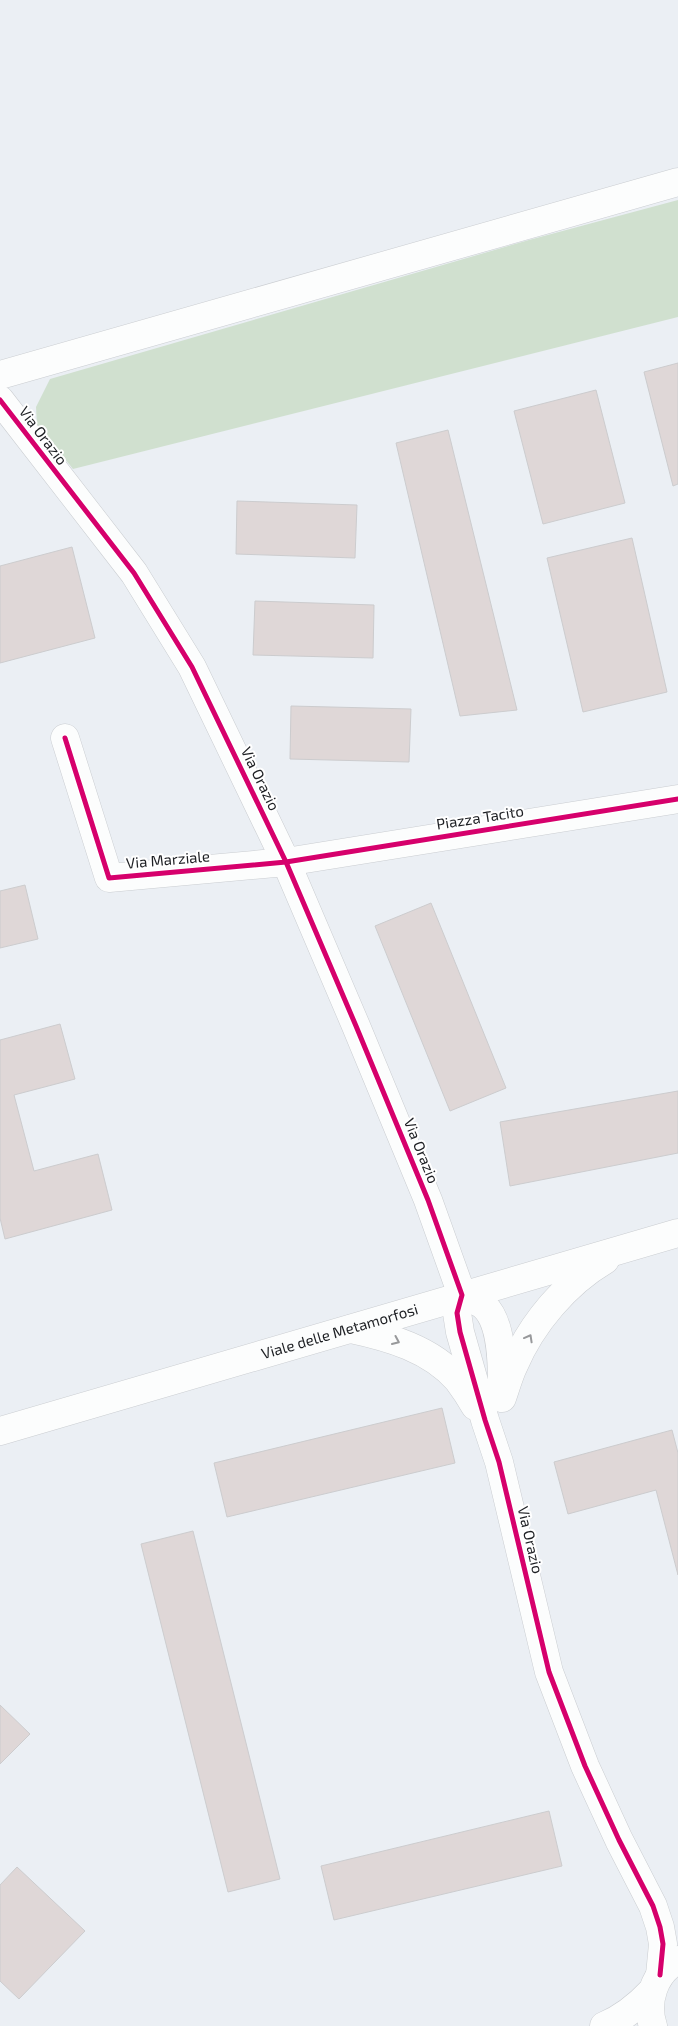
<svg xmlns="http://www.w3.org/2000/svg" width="678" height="2026" font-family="'Exo 2',sans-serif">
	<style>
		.green { fill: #d0e0cf }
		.building { fill: #dfd7d7; stroke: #ccccce }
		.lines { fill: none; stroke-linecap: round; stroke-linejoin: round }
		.street-casing { stroke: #cacdd1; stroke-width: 29 }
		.secondary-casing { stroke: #cacdd1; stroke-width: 29 }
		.street { stroke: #fcfdfd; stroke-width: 28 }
		.secondary { stroke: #fcfdfd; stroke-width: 28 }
		.cycleway-casing { stroke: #fff; stroke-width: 8 }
		.cycleway { stroke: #d6006c; stroke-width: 5 }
		.oneway { stroke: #98999b }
		.labels { text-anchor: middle; stroke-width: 4; stroke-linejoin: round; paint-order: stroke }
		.street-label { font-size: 15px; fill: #1d1f23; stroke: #fff }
	</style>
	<rect width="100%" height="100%" fill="#ebeff4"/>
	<path class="green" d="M678,200V317L73,469L37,425L36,407L50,379L529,240Z"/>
	<path class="building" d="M678,363V484L673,486L644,372Z
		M596,390L625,503L543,524L514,411Z
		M448,430L517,710L460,716L396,443Z
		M237,501L357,505L355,558L236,554Z
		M632,538L667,692L583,712L547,558Z
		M72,547L95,638L0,663V566Z
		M255,601L374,605L373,658L253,655Z
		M291,706L411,709L409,762L290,759Z
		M25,885L38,939L0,948V891Z
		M431,903L506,1088L450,1111L375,926Z
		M60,1024L75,1079L14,1095L34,1171L98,1154L112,1210L5,1239L0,1218V1040Z
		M678,1091V1153L510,1186L500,1122Z
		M442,1408L455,1463L227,1517L214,1463Z
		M672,1430L678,1453V1575L656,1490L568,1514L554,1462Z
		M193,1531L280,1879L228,1892L141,1544Z
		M0,1705L30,1734L0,1764Z
		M549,1811L562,1866L334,1920L321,1866Z
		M17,1867L85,1931L19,1999L0,1981V1885Z"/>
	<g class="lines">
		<defs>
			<g id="street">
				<path d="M0,400L134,573L192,667L286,862L356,1026L428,1200L462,1295L457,1313L460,1332L485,1420L499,1462L549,1672L585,1766L619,1840L653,1906L660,1927L663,1944L660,1975"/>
				<path d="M65,738L109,878L286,862L678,799"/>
				<path d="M462,1295C468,1298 478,1301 484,1306C502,1322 502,1364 502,1386"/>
				<path d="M351,1329C389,1337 431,1349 458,1380C464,1388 470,1397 475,1406"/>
				<path d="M502,1398C506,1387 509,1375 514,1365C532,1323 566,1283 605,1260"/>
				<path id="s1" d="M0,1431L678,1233"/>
			</g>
			<path id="secondary" d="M0,375L678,182
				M604,2026C623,2018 637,2007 652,1991
				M653,2026C645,2002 654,1972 678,1960"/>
		</defs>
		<use href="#street" class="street-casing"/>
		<use href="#secondary" class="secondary-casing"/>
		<use href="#street" class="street"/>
		<use href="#secondary" class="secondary"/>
		<defs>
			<path id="cycleway" d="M0,400L134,573L192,667L286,862L356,1026L428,1200L462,1295L457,1313L460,1332L485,1420L499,1462L549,1672L585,1766L619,1840L653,1906L660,1927L663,1944L660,1975
				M65,738L109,878L286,862L678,799"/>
		</defs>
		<use href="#cycleway" class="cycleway-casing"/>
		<use href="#cycleway" class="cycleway"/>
	</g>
	<defs><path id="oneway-chevron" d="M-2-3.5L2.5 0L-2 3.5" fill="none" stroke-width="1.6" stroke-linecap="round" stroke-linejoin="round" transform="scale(1.25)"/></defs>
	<g class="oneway">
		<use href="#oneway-chevron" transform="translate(529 1338) rotate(-61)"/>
		<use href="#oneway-chevron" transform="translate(396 1341) rotate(24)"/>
	</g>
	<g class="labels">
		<g class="street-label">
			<text transform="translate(43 436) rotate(53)" y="5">Via Orazio</text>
			<text transform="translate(260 779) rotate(64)" y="5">Via Orazio</text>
			<text transform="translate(480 818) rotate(-9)" y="5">Piazza Tacito</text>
			<text transform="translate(168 860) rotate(-5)" y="5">Via Marziale</text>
			<text transform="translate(421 1151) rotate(68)" y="5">Via Orazio</text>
			<text dy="5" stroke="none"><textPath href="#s1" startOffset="354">Viale delle Metamorfosi</textPath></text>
			<text transform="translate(530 1540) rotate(77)" y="5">Via Orazio</text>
		</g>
	</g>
</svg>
